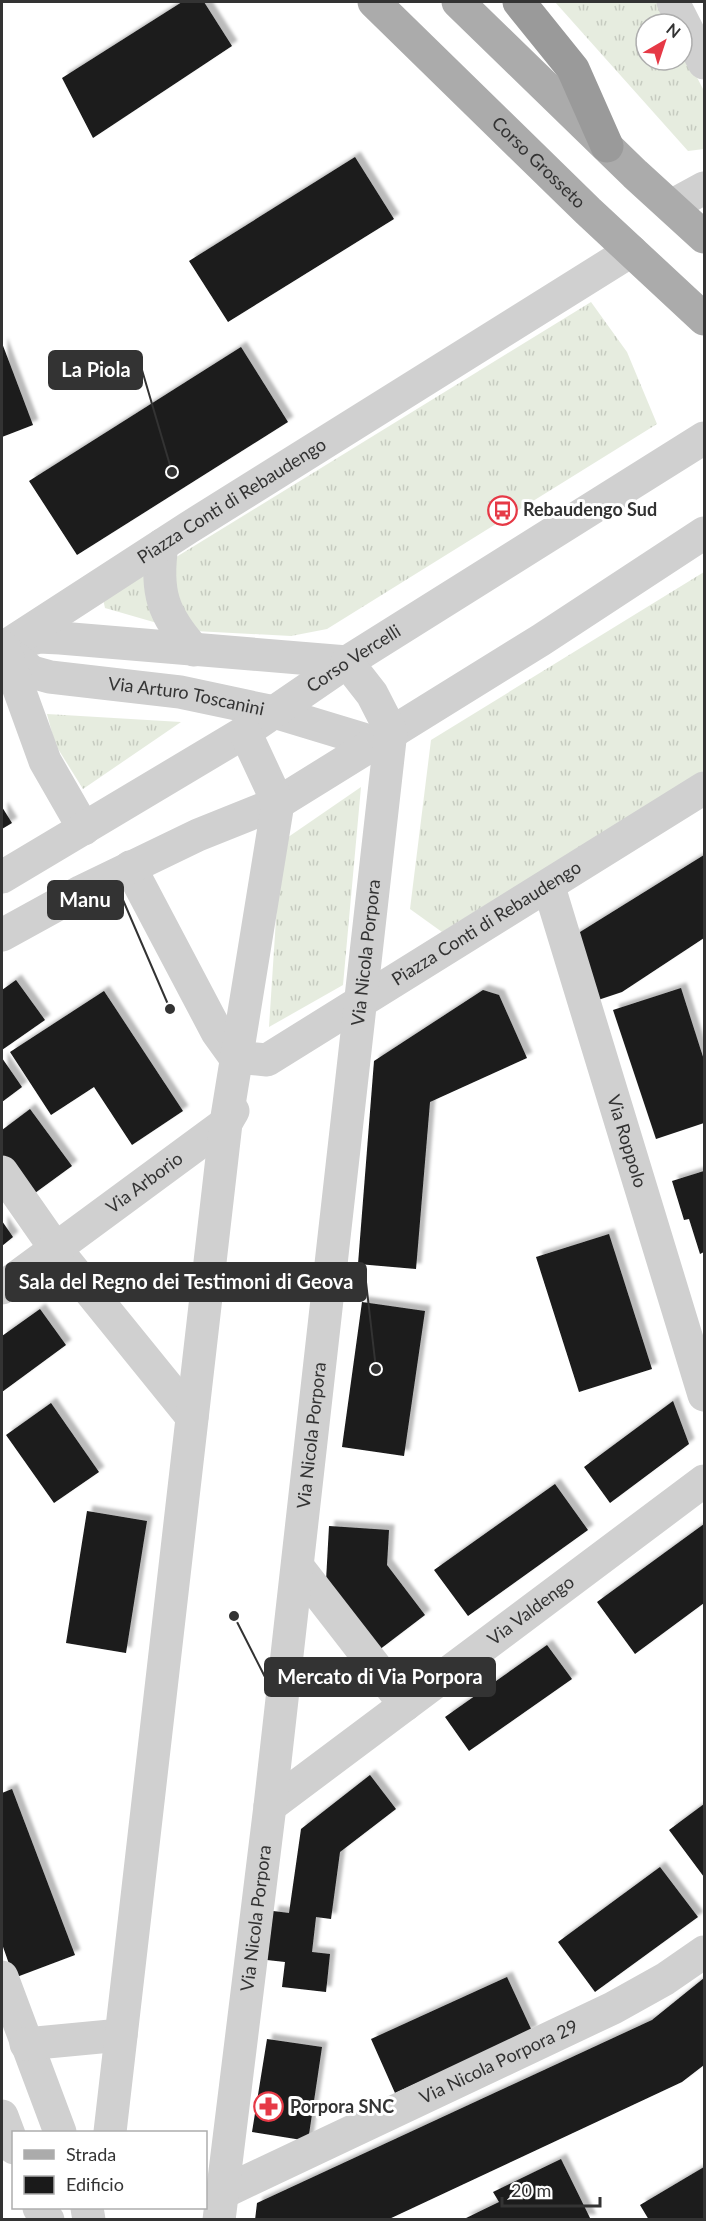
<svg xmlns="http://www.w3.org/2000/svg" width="706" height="2221" font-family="Lato,sans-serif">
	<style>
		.grass { fill: url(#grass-tufts) }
		.building { fill: #1a1a1a; filter: url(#shadow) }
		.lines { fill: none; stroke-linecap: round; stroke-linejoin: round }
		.minor { stroke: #d0d0d0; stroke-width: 33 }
		.major { stroke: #ababab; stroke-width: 33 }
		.highway { stroke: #9a9a9a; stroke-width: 33 }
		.labels { text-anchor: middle; stroke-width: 6; stroke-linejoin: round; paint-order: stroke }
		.street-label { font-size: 18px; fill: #333; stroke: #fff }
		.poi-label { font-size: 18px; font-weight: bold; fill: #333; stroke: #fff; text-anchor: start }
		.leader { fill: none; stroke: #333; stroke-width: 2 }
		.callout-dot { fill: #333; stroke: #fff; stroke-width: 2 }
		.callout { fill: #333; stroke: #333; stroke-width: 2 }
		.callout-label { font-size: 20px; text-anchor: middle; font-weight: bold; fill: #fff }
	</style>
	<defs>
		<pattern id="grass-tufts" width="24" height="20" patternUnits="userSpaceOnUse" patternTransform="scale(1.5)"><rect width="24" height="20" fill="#e6ecdf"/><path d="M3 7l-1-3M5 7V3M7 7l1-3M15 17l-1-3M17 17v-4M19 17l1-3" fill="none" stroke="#c6cbc0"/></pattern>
		<filter id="shadow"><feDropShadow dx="5.5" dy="-5.5" stdDeviation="1.5" flood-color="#0004"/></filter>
	</defs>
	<rect width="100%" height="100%" fill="#fff"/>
	<path class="grass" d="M555,2H658L669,24H646V60H682V48L704,91V149L688,151Z
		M591,302L627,352L657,424L327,629L291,636L195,631L179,609L173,559Z
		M704,572V771L442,932L410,909L431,740Z
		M144,575L157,623L105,608L103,599Z
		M47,714L181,722L83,789L55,744Z
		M361,787L343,985L269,1027L281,842Z"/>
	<path class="building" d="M182,2H204L232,46L93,138L62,78Z
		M355,157L394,219L228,322L189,261Z
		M2,343L33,425L2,437Z
		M241,347L288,422L77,555L29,481Z
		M2,807L12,823L2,829Z
		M704,855V938L622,992L592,1002L572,937Z
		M16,980L45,1020L2,1050V990Z
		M681,988L704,1060V1123L656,1139L613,1010Z
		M483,990L499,995L527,1058L430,1102L416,1269L358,1264L374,1061Z
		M104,991L183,1111L132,1145L94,1087L51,1115L10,1052Z
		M2,1058L22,1087L2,1102Z
		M30,1109L72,1166L24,1201L2,1171V1130Z
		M704,1171V1252L700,1254L689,1219L684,1220L672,1181Z
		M2,1221L13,1237L2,1246Z
		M609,1234L652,1369L579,1392L536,1257Z
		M362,1302L425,1311L404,1456L342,1447Z
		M40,1309L66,1345L2,1392V1336Z
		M673,1401L689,1444L610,1503L584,1467Z
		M51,1403L99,1472L54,1503L6,1435Z
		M555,1484L588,1530L468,1616L434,1570Z
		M87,1511L147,1521L126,1653L66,1643Z
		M704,1524V1603L635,1654L597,1602Z
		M329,1526L389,1530L387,1565L425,1615L379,1650L326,1581Z
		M547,1645L572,1679L469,1751L445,1717Z
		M370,1775L396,1809L340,1852L331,1919L316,1917L312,1952L330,1954L326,1992L282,1987L285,1962L267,1960L273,1911L289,1913L301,1829Z
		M12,1789L75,1955L14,1978L2,1944V1793Z
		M704,1804V1877L669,1830Z
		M660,1867L698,1917L595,1992L558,1942Z
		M507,1977L532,2031L395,2093L371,2039Z
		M704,1978V2065L682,2082L387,2220H255L257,2203L652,2020Z
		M267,2039L322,2047L308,2141L252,2132Z
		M561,2159L591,2220H462L499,2202L493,2192Z
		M704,2167V2220H649L640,2205Z"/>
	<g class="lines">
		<g class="minor">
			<path d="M673,2L704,63"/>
			<path d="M671,206L704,188"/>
			<path d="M162,545C155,592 163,615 194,650"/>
			<path d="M17,643L39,637L60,638L347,662"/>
			<path id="s1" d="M3,648L188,528L631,251"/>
			<path id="s2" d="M3,648L32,672L50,677L180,692L274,712L373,742"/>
			<path d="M4,648L45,761L84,829"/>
			<path id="s3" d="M130,867L217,1032L235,1057L267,1060L704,788"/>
			<path id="s4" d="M2,877L245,732L347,662L704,438"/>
			<path id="s5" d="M549,887L704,1395"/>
			<path d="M2,935L82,891L198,835L278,803L541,640L704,533"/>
			<path d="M2,1172L55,1248L192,1417"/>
			<path id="s6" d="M2,1288L226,1123L233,1111"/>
			<path d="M298,1567L405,1705"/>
			<path id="s7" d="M270,1806L704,1481"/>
			<path d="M2,1977L60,2132"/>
			<path d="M26,2044L121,2035"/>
			<path d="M2,2116L14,2148"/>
			<path d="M110,2132L226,1123L278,803L245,732"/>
			<path id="s8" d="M224,2192L613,2008L665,1979L704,1952"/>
			<path d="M39,2208L48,2220"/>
			<path d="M87,2208L89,2220"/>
			<path id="s9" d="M219,2220L270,1806L391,731L372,694L347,662"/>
		</g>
		<g class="major">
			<path id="s10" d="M374,2L588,211L704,319"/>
			<path d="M458,2L635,174L704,237"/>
		</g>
		<path class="highway" d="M519,2L573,69L607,146"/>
	</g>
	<defs>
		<symbol id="bus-ring" viewBox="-11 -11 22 22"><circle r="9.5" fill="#fff" stroke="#e63946" stroke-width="1.5"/><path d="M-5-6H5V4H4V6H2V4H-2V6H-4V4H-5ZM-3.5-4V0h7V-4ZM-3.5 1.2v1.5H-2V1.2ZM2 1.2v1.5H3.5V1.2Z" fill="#e63946"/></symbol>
		<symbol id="pharmacy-ring" viewBox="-11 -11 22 22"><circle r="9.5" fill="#fff" stroke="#e63946" stroke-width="1.5"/><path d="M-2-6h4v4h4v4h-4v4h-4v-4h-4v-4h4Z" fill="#e63946"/></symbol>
	</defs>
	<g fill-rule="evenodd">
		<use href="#bus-ring" x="486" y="494" width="33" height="33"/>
		<use href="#pharmacy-ring" x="252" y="2090" width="33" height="33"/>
	</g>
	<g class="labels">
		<g class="street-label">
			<text dy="6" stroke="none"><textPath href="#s10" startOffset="230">Corso Grosseto</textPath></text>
			<text dy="6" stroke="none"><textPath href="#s1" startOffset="272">Piazza Conti di Rebaudengo</textPath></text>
			<text dy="6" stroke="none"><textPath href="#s4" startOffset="414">Corso Vercelli</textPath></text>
			<text dy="6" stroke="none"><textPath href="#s2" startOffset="194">Via Arturo Toscanini</textPath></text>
			<text dy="6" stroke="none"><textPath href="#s3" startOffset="508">Piazza Conti di Rebaudengo</textPath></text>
			<text dy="6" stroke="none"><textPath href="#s9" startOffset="1276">Via Nicola Porpora</textPath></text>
			<text dy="6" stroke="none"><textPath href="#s5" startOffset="266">Via Roppolo</textPath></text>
			<text dy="6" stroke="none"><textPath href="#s6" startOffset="177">Via Arborio</textPath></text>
			<text dy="6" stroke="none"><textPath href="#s9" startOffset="790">Via Nicola Porpora</textPath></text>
			<text dy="6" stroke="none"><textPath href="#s7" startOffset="326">Via Valdengo</textPath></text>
			<text dy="6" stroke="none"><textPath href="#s9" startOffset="304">Via Nicola Porpora</textPath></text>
			<text dy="6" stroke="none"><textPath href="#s8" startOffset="304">Via Nicola Porpora 29</textPath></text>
		</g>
		<g class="poi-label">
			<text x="523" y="516">Rebaudengo Sud</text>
			<text x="290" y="2113">Porpora SNC</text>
		</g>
	</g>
	<path class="leader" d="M172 472L142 370M170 1009L123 900M376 1369L366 1282M234 1616L265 1677"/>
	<g class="callout-dot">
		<circle cx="172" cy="472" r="6"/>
		<circle cx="170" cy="1009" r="6"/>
		<circle cx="376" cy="1369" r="6"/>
		<circle cx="234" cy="1616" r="6"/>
	</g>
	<g class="callout">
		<rect x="49" y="351" width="93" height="38" rx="6"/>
		<rect x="48" y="881" width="75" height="38" rx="6"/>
		<rect x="6" y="1263" width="360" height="38" rx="6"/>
		<rect x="265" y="1658" width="230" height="38" rx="6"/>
	</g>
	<g class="callout-label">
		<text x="96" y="377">La Piola</text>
		<text x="85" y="907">Manu</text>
		<text x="186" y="1289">Sala del Regno dei Testimoni di Geova</text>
		<text x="380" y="1684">Mercato di Via Porpora</text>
	</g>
	<rect width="706" height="2221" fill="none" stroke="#333333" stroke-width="6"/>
	<rect x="12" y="2131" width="195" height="78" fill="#ffffff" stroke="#adadad" stroke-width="1.5"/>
	<rect x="24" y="2150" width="30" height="9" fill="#ababab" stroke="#adadad" stroke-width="1.5"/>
	<text x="66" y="2161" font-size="18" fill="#333333">Strada</text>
	<rect x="24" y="2176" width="30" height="18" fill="#1a1a1a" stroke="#adadad" stroke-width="1.5"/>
	<text x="66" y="2191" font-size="18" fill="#333333">Edificio</text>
	<g transform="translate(664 42) rotate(39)"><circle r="28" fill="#ffffff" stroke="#adadad" stroke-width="1.5"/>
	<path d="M0-4.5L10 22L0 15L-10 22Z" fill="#e63946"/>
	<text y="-9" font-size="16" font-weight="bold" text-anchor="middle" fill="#333333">N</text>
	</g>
	<path d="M502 2197v9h98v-9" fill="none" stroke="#333333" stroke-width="3"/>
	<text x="511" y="2197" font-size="18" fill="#333333" stroke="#ffffff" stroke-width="4.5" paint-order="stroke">20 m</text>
</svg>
